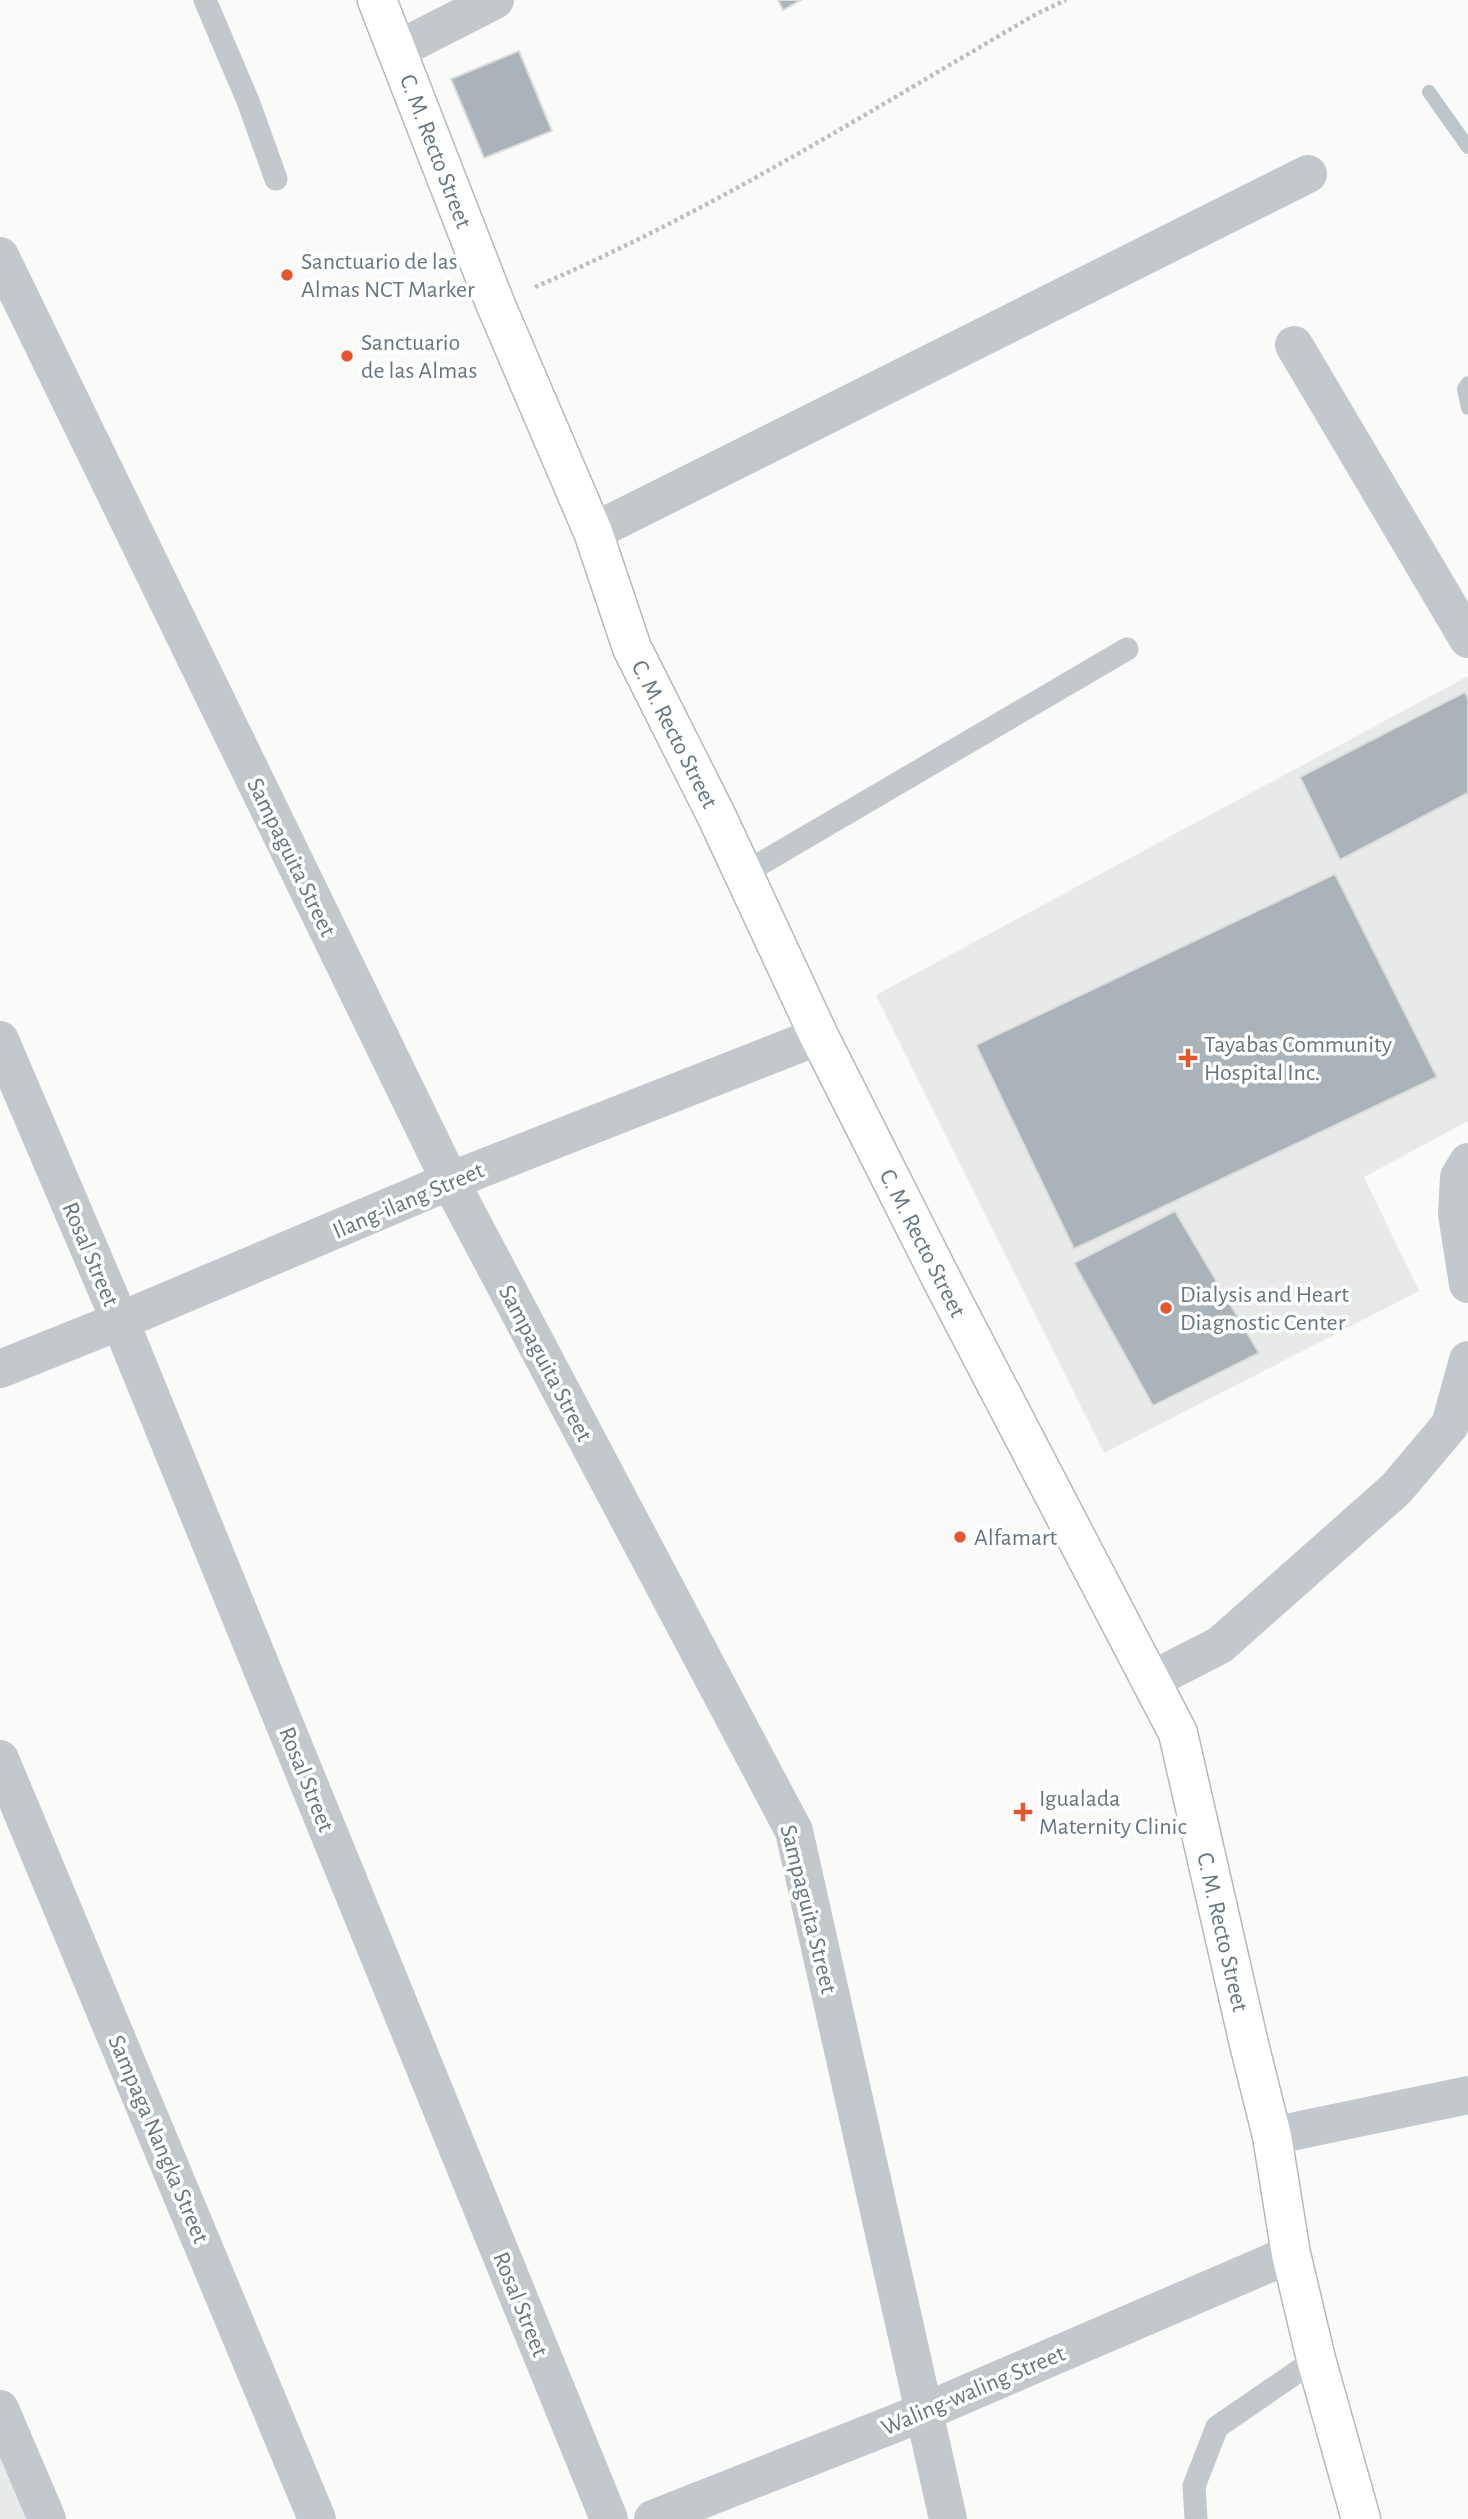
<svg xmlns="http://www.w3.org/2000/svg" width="1468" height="2519" font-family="'Alegreya Sans',sans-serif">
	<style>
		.built { fill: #e8e9e9 }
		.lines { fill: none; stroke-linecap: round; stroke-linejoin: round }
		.stream { stroke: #bbc7cb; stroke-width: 14 }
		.building { fill: #aab3b9; stroke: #dcdcda; stroke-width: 2 }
		.secondary-casing { stroke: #b3babf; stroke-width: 41 }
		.path { stroke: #bbbfc2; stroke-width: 4.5; stroke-dasharray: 3.5 3.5; stroke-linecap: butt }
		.service { stroke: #c3c8cc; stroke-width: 23 }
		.minor { stroke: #c3c8cc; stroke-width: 38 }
		.secondary { stroke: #fff; stroke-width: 38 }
		.poi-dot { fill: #e4572e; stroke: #fff; stroke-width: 2.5 }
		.labels { text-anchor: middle; stroke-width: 7; stroke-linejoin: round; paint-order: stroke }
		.street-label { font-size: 24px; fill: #657683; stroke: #fff }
		.poi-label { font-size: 24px; fill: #657683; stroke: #fff; text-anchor: start }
	</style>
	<rect width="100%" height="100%" fill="#fafaf8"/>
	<path class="built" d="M1468,676V1121L1364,1177L1419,1291L1104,1453L876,995Z
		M0,2456L28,2519H0Z"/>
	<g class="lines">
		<path class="stream" d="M1429,92L1468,147
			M1468,383L1464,389L1468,408"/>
	</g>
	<path class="building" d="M778,0H801L783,10Z
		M519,51L552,131L484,158L451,79Z
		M1465,692L1468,698V793L1340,860L1300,777Z
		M1335,874L1437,1077L1074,1249L976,1045Z
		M1175,1211L1259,1353L1153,1406L1074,1263Z"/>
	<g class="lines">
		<defs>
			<path id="secondary" d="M377,0L495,303L593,532L632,648L717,817L819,1036L944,1284L1178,1733L1249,2044L1272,2136L1291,2254L1316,2359L1361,2519"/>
		</defs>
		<use href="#secondary" class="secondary-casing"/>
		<path class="path" d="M535,287C711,212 873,109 1038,13L1066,0"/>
		<path class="service" d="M205,0L248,101L276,179
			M743,874L1127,649
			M1196,2519L1194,2486L1217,2427L1316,2359"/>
		<path class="minor" d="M397,50L495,0
			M0,256L450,1181L794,1831L948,2519
			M1294,345L1468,639
			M593,532L1308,174
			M0,1040L120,1321L609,2519
			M1468,1162L1459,1177L1457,1214L1468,1284
			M0,1369L120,1321L450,1181L819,1036
			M1150,1681L1220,1645L1396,1489L1450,1425L1468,1360
			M0,1759L317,2519
			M1272,2136L1468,2095
			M0,2409L47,2519
			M653,2519L924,2412L1291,2254"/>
		<use href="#secondary" class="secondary"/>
	</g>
	<g class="poi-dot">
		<circle cx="287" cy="275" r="7"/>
		<circle cx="347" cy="356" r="7"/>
		<path d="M1184.5 1047.5h7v7h7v7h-7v7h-7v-7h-7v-7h7z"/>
		<circle cx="1166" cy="1308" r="7"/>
		<circle cx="960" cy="1537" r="7"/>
		<path d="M1019.5 1801.5h7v7h7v7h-7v7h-7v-7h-7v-7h7z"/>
	</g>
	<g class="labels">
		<g class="street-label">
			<text transform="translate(436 151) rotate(69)" y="8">C. M. Recto Street</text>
			<text transform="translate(675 734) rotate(63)" y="8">C. M. Recto Street</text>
			<text transform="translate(292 857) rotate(64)" y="8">Sampaguita Street</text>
			<text transform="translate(408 1200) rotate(-23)" y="8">Ilang-ilang Street</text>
			<text transform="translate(923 1243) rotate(63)" y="8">C. M. Recto Street</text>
			<text transform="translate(91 1254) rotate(67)" y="8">Rosal Street</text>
			<text transform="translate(546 1363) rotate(62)" y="8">Sampaguita Street</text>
			<text transform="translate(307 1779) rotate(68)" y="8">Rosal Street</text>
			<text transform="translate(809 1909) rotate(76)" y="8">Sampaguita Street</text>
			<text transform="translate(1223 1932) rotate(77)" y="8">C. M. Recto Street</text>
			<text transform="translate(159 2139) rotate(67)" y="8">Sampaga Nangka Street</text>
			<text transform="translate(521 2304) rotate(68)" y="8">Rosal Street</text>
			<text transform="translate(973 2390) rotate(-23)" y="8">Waling-waling Street</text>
		</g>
		<g class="poi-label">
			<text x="301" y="269">Sanctuario de las<tspan x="301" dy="28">Almas NCT Marker</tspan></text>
			<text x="361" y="350">Sanctuario<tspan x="361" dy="28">de las Almas</tspan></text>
			<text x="1204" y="1052">Tayabas Community<tspan x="1204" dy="28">Hospital Inc.</tspan></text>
			<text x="1180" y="1302">Dialysis and Heart<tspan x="1180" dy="28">Diagnostic Center</tspan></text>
			<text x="974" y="1545">Alfamart</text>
			<text x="1039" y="1806">Igualada<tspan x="1039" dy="28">Maternity Clinic</tspan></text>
		</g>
	</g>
</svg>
